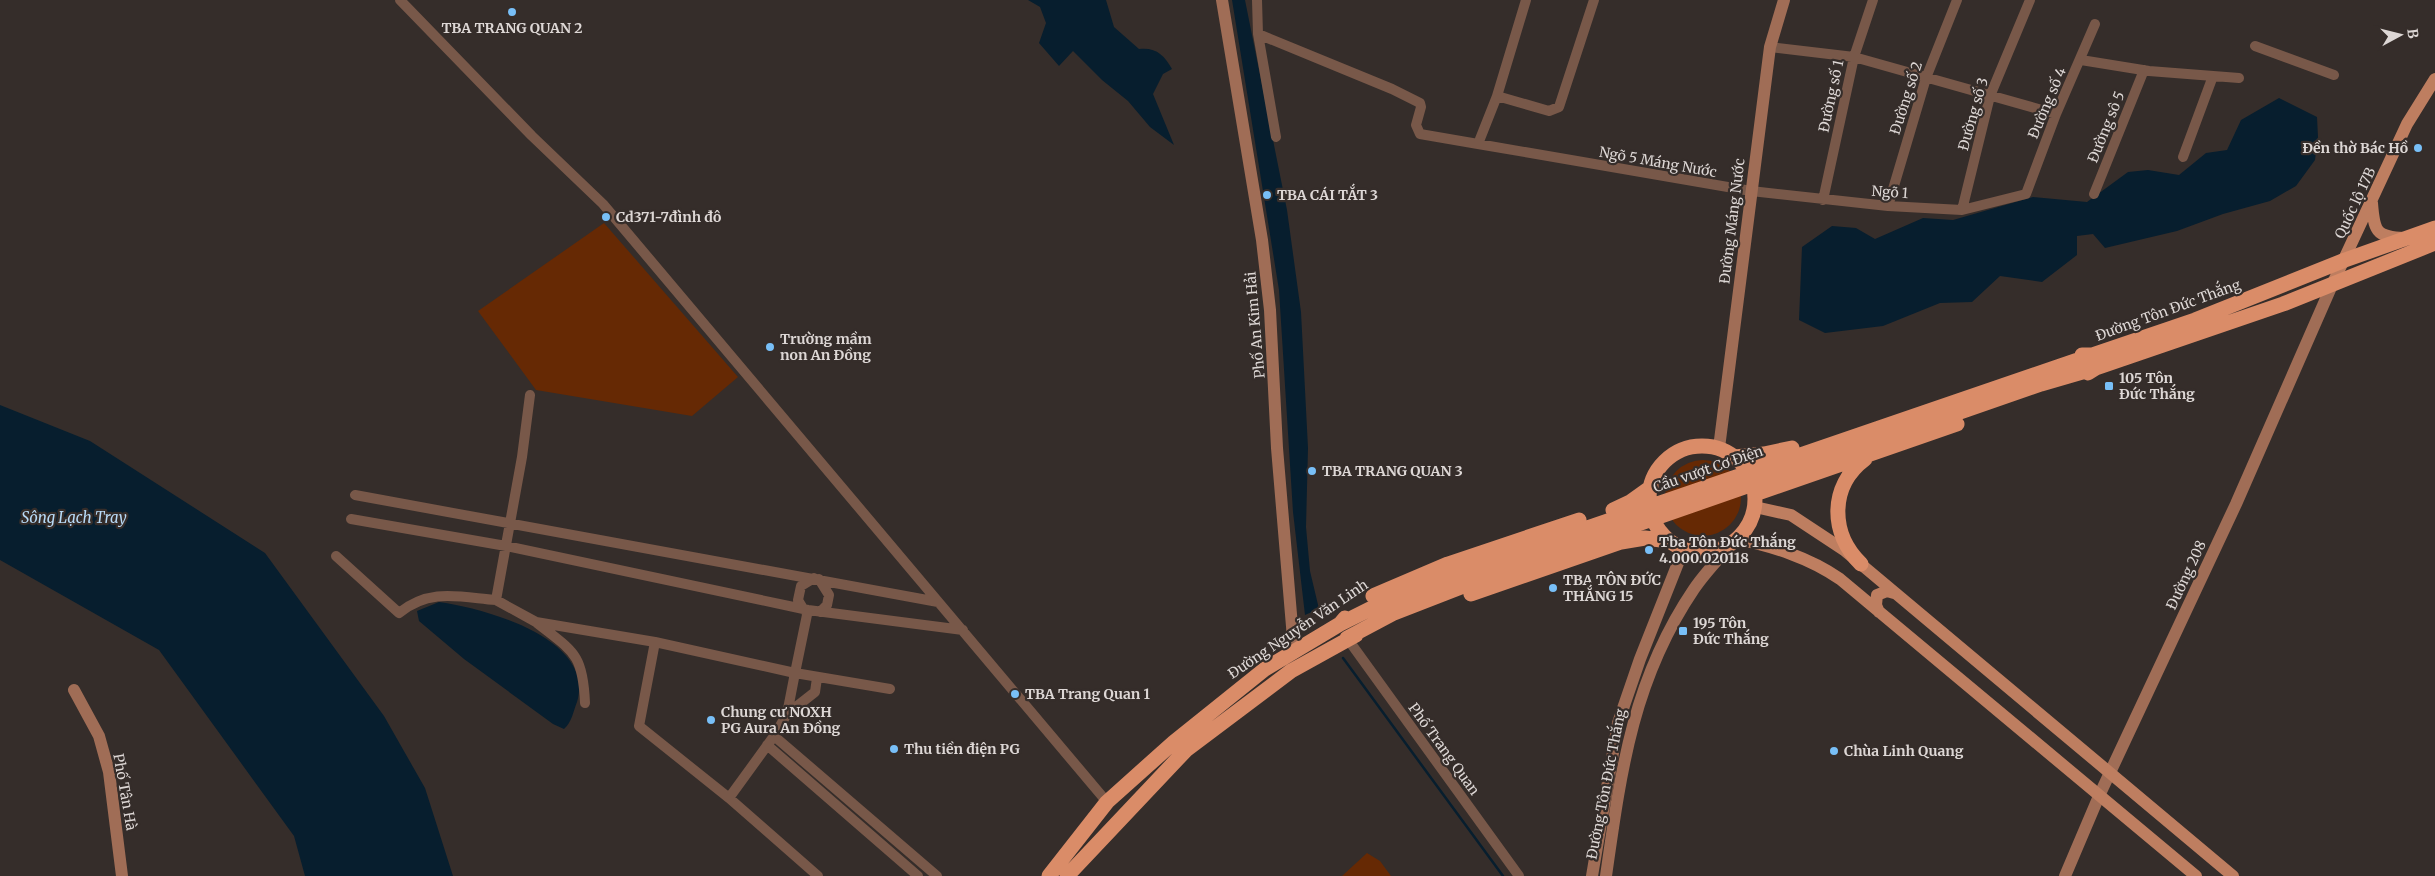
<svg xmlns="http://www.w3.org/2000/svg" width="2435" height="876" font-family="Merriweather,serif">
	<style>
		.green { fill: #662904 }
		.water { fill: #071e2e }
		.lines { fill: none; stroke-linecap: round; stroke-linejoin: round }
		.stream { stroke: #071e2e; stroke-width: 2.5 }
		.street { stroke: #785849; stroke-width: 10 }
		.secondary { stroke: #a06d56; stroke-width: 12 }
		.primary { stroke: #be7e60; stroke-width: 12 }
		.highway { stroke: #da8c68; stroke-width: 15 }
		.poi-dot { fill: #78bff7; stroke: #352d2a; stroke-width: 2 }
		.labels { text-anchor: middle; stroke-width: 4.5; stroke-linejoin: round; paint-order: stroke }
		.poi-label { font-size: 14px; font-weight: bold; fill: #ddd7d5; stroke: #352d2a; text-anchor: start }
		.street-label { font-size: 14px; fill: #ddd7d5; stroke: #352d2a }
		.water-label { font-size: 15px; font-style: italic; fill: #b7daf7; stroke: #352d2a }
	</style>
	<rect width="100%" height="100%" fill="#352d2a"/>
	<path class="green" d="M604,223L738,377L692,416L536,390L478,311Z
		M1665 498a38 38 0 1 1 76 0a38 38 0 1 1-76 0Z
		M1367,853L1380,861L1391,876H1342Z"/>
	<path class="water" d="M1028,0H1106L1114,27L1139,49C1156,47 1164,55 1172,69L1163,74L1153,94L1174,145L1150,127L1128,101L1102,80L1073,51L1059,66L1039,43L1046,23L1040,7Z
		M1232,0H1245L1287,210L1301,312L1308,448L1306,527L1310,571L1319,609L1305,615L1293,512L1279,290Z
		M2279,98L2317,117L2318,137L2315,160L2296,186L2270,201L2223,214L2177,231L2105,248L2093,234L2077,236V255L2042,282L2000,276L1972,302L1940,303L1883,326L1825,333L1799,320L1802,247L1832,226L1856,228L1875,239L1923,218L1953,220L2033,197L2087,202L2128,172L2148,170L2179,175L2206,153L2227,150L2241,120Z
		M0,405L90,441L265,553L384,716L425,788L453,876H305L294,836L159,650L0,560Z
		M439,602C483,608 596,638 577,702C573,712 572,722 564,729L553,724L464,659L419,621L417,611Z"/>
	<g class="lines">
		<path class="stream" d="M1343,658L1503,876"/>
		<path class="street" d="M400,0L532,136L603,204L1107,802
			M1257,0L1258,34L1392,89L1420,103L1421,107L1416,125L1420,134L1478,144L1497,96L1526,0
			M1258,34L1276,137
			M2255,46L2334,75
			M1770,47L1854,57L2056,114
			M2081,60L2149,71L2239,78
			M1497,96L1549,111L1559,107L1594,0
			M1478,144L1751,191L1888,206L1962,210L2026,194L2056,114L2095,24
			M2183,157L2213,76
			M2094,194L2144,70
			M1823,200L1854,57L1873,0
			M1888,206L1926,78L1957,0
			M1962,210L1990,96L2030,0
			M530,395L522,457L496,600L536,622L655,642
			M355,495L938,602
			M351,519L506,546L808,610L963,630
			M336,556L399,613C430,588 459,597 496,600
			M819,579L829,595L827,605L820,612
			M804,610L798,600L801,586L814,578
			M808,610L795,673L655,642L639,726L729,798L818,876
			M537,623C574,652 583,654 585,703
			M1347,638L1519,876
			M787,714L815,692L817,678
			M774,736L937,876
			M767,745L918,876
			M729,798L774,736L787,714L795,673L890,689"/>
		<path class="secondary" d="M1222,0L1262,240L1270,310L1277,448L1294,650
			M1719,448L1770,47L1784,0
			M74,690L99,736L109,772L122,876
			M1592,876L1618,723L1640,659L1684,548
			M1606,876C1621,770 1633,679 1694,589C1705,573 1718,559 1731,545
			M2065,876L2099,796L2236,504L2332,285"/>
		<path class="primary" d="M2372,203C2374,230 2375,237 2404,238
			M2332,285L2407,124L2435,79
			M1755,507L1791,515L1844,550L2233,876
			M1737,539C1774,547 1808,557 1840,579L2196,876
			M1879,612L1876,605L1877,595L1887,591L1894,593"/>
		<path class="highway" d="M2082,355H2092L2195,320L2345,260L2435,228
			M2088,373L2096,368L2283,304L2435,243
			M1649 499a53 53 0 1 1 106 0a53 53 0 1 1-106 0Z
			M1735,457L1764,454L1792,448
			M1761,492L1957,424
			M1613,510L1630,502L1651,487
			M1861,564C1830,534 1829,486 1865,459
			M1471,594L1621,542L1645,538L1669,541
			M1373,596L1448,564L1579,520
			M1340,624L1388,600L1491,561L2092,355
			M1347,638L1394,613L1497,573L2041,384L2096,368
			M1049,876L1107,802L1174,742L1265,669L1340,624L1345,618
			M1067,876L1186,750L1291,671L1356,635"/>
	</g>
	<g class="poi-dot">
		<circle cx="512" cy="12" r="5"/>
		<circle cx="2418" cy="148" r="5"/>
		<circle cx="1267" cy="195" r="5"/>
		<circle cx="606" cy="217" r="5"/>
		<circle cx="770" cy="347" r="5"/>
		<rect x="2104" y="381" width="10" height="10" rx="2.5"/>
		<circle cx="1312" cy="471" r="5"/>
		<circle cx="1649" cy="550" r="5"/>
		<circle cx="1553" cy="588" r="5"/>
		<rect x="1678" y="626" width="10" height="10" rx="2.5"/>
		<circle cx="1015" cy="694" r="5"/>
		<circle cx="711" cy="720" r="5"/>
		<circle cx="894" cy="749" r="5"/>
		<circle cx="1834" cy="751" r="5"/>
	</g>
	<g class="labels">
		<g class="poi-label">
			<text x="512" y="33" text-anchor="middle">TBA TRANG QUAN 2</text>
			<text x="2408" y="153" text-anchor="end">Đền thờ Bác Hồ</text>
			<text x="1277" y="200">TBA CÁI TẮT 3</text>
			<text x="616" y="222">Cd371-7đình đô</text>
			<text x="780" y="344">Trường mầm<tspan x="780" dy="16">non An Đồng</tspan></text>
			<text x="2119" y="383">105 Tôn<tspan x="2119" dy="16">Đức Thắng</tspan></text>
			<text x="1322" y="476">TBA TRANG QUAN 3</text>
			<text x="1659" y="547">Tba Tôn Đức Thắng<tspan x="1659" dy="16">4.000.020118</tspan></text>
			<text x="1563" y="585">TBA TÔN ĐỨC<tspan x="1563" dy="16">THẮNG 15</tspan></text>
			<text x="1693" y="628">195 Tôn<tspan x="1693" dy="16">Đức Thắng</tspan></text>
			<text x="1025" y="699">TBA Trang Quan 1</text>
			<text x="721" y="717">Chung cư NOXH<tspan x="721" dy="16">PG Aura An Đồng</tspan></text>
			<text x="904" y="754">Thu tiền điện PG</text>
			<text x="1844" y="756">Chùa Linh Quang</text>
		</g>
		<g class="street-label">
			<text transform="translate(1831 96) rotate(-78)" y="5">Đường số 1</text>
			<text transform="translate(1906 98) rotate(-72)" y="5">Đường số 2</text>
			<text transform="translate(2047 103) rotate(-67)" y="5">Đường số 4</text>
			<text transform="translate(1973 114) rotate(-74)" y="5">Đường số 3</text>
			<text transform="translate(2106 127) rotate(-68)" y="5">Đường sô 5</text>
			<text transform="translate(1658 162) rotate(10)" y="5">Ngõ 5 Máng Nước</text>
			<text transform="translate(1890 192) rotate(4)" y="5">Ngõ 1</text>
			<text transform="translate(2355 203) rotate(-65)" y="5">Quốc lộ 17B</text>
			<text transform="translate(1732 221) rotate(-83)" y="5">Đường Máng Nước</text>
			<text transform="translate(2168 310) rotate(-20)" y="5">Đường Tôn Đức Thắng</text>
			<text transform="translate(1255 325) rotate(-95)" y="5">Phố An Kim Hải</text>
			<text transform="translate(1708 469) rotate(-19)" y="5">Cầu vượt Cơ Điện</text>
			<text transform="translate(2186 575) rotate(-65)" y="5">Đường 208</text>
			<text transform="translate(1298 629) rotate(-34)" y="5">Đường Nguyễn Văn Linh</text>
			<text transform="translate(1444 749) rotate(54)" y="5">Phố Trang Quan</text>
			<text transform="translate(1606 784) rotate(-79)" y="5">Đường Tôn Đức Thắng</text>
			<text transform="translate(125 792) rotate(80)" y="5">Phố Tân Hà</text>
		</g>
		<g class="water-label">
			<text x="74" y="523">Sông Lạch Tray</text>
		</g>
	</g>
	<g transform="translate(2400 35) rotate(83)" stroke="#352d2a" stroke-width="4" paint-order="stroke">
	<path d="M0-4L9 19L0 12L-9 19Z" fill="#ddd7d5"/>
	<text y="-8" font-size="14" font-weight="bold" text-anchor="middle" fill="#ddd7d5">B</text>
	</g>
</svg>
